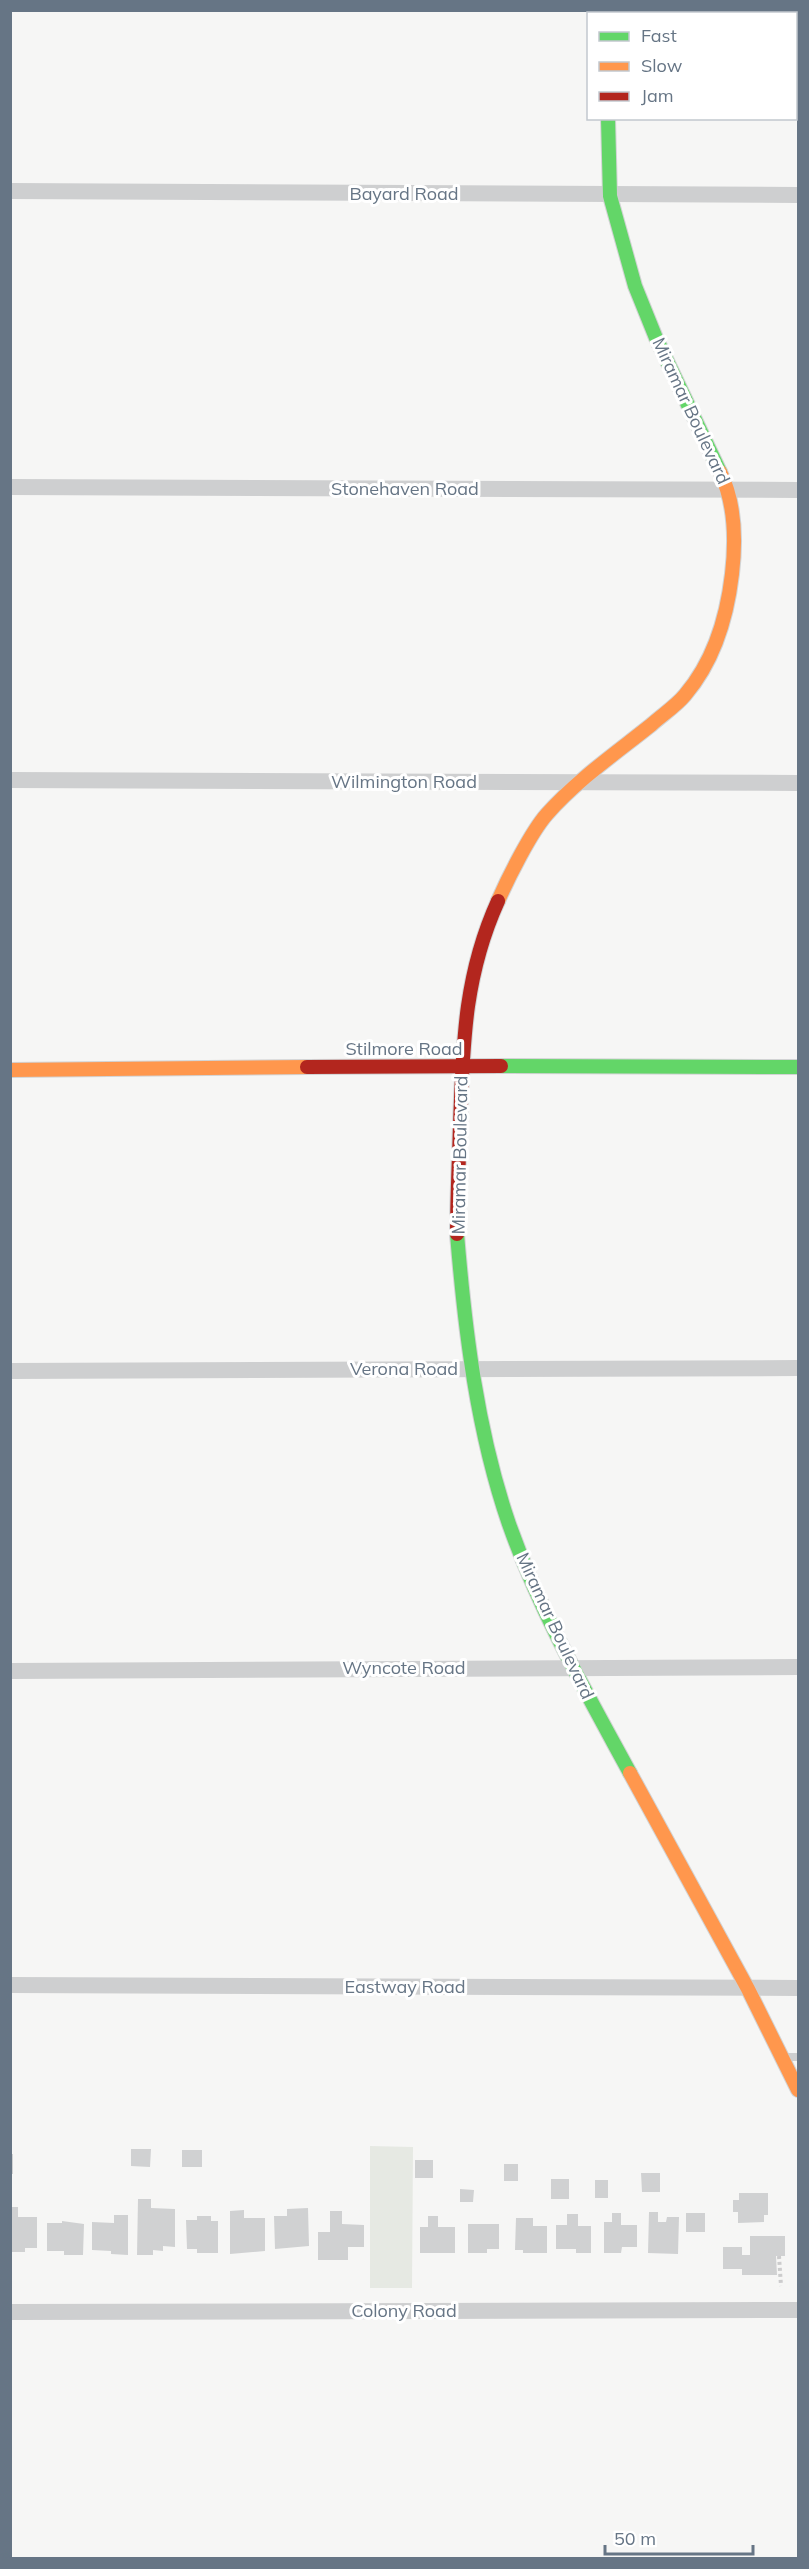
<svg xmlns="http://www.w3.org/2000/svg" width="809" height="2569" font-family="Mulish,sans-serif">
	<style>
		.green { fill: #e6e9e3 }
		.building { fill: #d0d1d2 }
		.lines { fill: none; stroke-linecap: round; stroke-linejoin: round }
		.fast-casing { stroke: #d2d3d4; stroke-width: 16 }
		.slow-casing { stroke: #d2d3d4; stroke-width: 16 }
		.jam-casing { stroke: #d2d3d4; stroke-width: 16 }
		.path { stroke: #cccccd; stroke-width: 4; stroke-dasharray: 3 3; stroke-linecap: butt }
		.lane { stroke: #cecfd0; stroke-width: 8 }
		.street { stroke: #cecfd0; stroke-width: 16 }
		.fast { stroke: #63d668; stroke-width: 14 }
		.slow { stroke: #ff974d; stroke-width: 14 }
		.jam { stroke: #b3261e; stroke-width: 14 }
		.labels { text-anchor: middle; stroke-width: 6; stroke-linejoin: round; paint-order: stroke }
		.street-label { font-size: 18px; fill: #667585; stroke: #fff }
	</style>
	<rect width="100%" height="100%" fill="#f6f6f5"/>
	<path class="green" d="M370,2146L413,2147L412,2288H370Z"/>
	<path class="building" d="M131,2149H151L150,2167L131,2166Z
		M182,2150H202V2167H182Z
		M10,2154H13V2174H10Z
		M415,2160H433V2178H415Z
		M504,2164H518V2181H504Z
		M641,2173H660V2192H642Z
		M551,2179H569V2199H551Z
		M595,2180H608V2198H595Z
		M460,2189L474,2190L473,2202H460Z
		M739,2193H768V2215H764V2222L738,2223V2212H733V2200H739Z
		M138,2199H151V2208L175,2209V2247L163,2246V2251L153,2250V2255H137Z
		M10,2207H18V2217H37V2248H25V2252H10Z
		M308,2208L309,2246L275,2249L274,2216H287V2209Z
		M244,2210V2218H265V2251L230,2254V2211Z
		M330,2211H342V2224L364,2225V2247H348V2260H318V2232H330Z
		M649,2212H658V2222H666L667,2217H679L678,2254L648,2253Z
		M612,2213H621V2225H637V2247H622L621,2253H604V2222H612Z
		M686,2213H705V2232H686Z
		M567,2214H578V2226H591V2253H576V2249H556V2225H567Z
		M114,2215H128V2255L111,2254V2251L92,2250V2222L114,2223Z
		M197,2216H211V2221H218V2253H197V2249H187L186,2220H197Z
		M428,2216H438V2227H455V2253H420V2227H428Z
		M516,2218H533V2226H547V2253H523V2250H515Z
		M62,2221L84,2224L83,2255H64V2251H47V2223H62Z
		M468,2224H499V2249H487V2253H468Z
		M750,2236H785V2256H776L777,2275H742V2269H723V2247H742V2255H750Z"/>
	<g class="lines">
		<defs>
			<path id="fast" d="M608,118L610,196L635,286L656,338L720,472
				M501,1066L798,1067
				M457,1234C465,1331 477,1431 509,1524C540,1612 586,1692 630,1773"/>
			<path id="slow" d="M498,901C508,878 531,832 547,814C577,780 616,753 651,725C662,715 676,706 685,695C714,661 727,617 732,574C736,540 735,502 720,472
				M10,1070L307,1067
				M630,1773L748,1989L798,2090"/>
			<path id="jam" d="M307,1067L501,1066
				M457,1234C457,1198 459,1161 460,1125C463,1044 464,976 498,901"/>
		</defs>
		<use href="#fast" class="fast-casing"/>
		<use href="#slow" class="slow-casing"/>
		<use href="#jam" class="jam-casing"/>
		<path class="path" d="M779,2256L781,2286"/>
		<path class="lane" d="M784,2057H798"/>
		<path class="street" d="M606,10V14
			M10,191L798,195
			M10,487L798,490
			M10,780L798,783
			M10,1371L798,1368
			M10,1671L798,1667
			M10,1985L798,1988
			M10,2312L798,2310"/>
		<use href="#fast" class="fast"/>
		<use href="#slow" class="slow"/>
		<use href="#jam" class="jam"/>
	</g>
	<g class="labels">
		<g class="street-label">
			<text x="404" y="200">Bayard Road</text>
			<text transform="translate(691 411) rotate(65)" y="6">Miramar Boulevard</text>
			<text x="405" y="495">Stonehaven Road</text>
			<text x="404" y="788">Wilmington Road</text>
			<text x="404" y="1055">Stilmore Road</text>
			<text transform="translate(460 1155) rotate(-89)" y="6">Miramar Boulevard</text>
			<text x="404" y="1375">Verona Road</text>
			<text transform="translate(555 1626) rotate(65)" y="6">Miramar Boulevard</text>
			<text x="404" y="1674">Wyncote Road</text>
			<text x="405" y="1993">Eastway Road</text>
			<text x="404" y="2317">Colony Road</text>
		</g>
	</g>
	<rect width="809" height="2569" fill="none" stroke="#667585" stroke-width="24"/>
	<rect x="587" y="12" width="210" height="108" fill="#ffffff" stroke="#c2c8ce" stroke-width="1.5"/>
	<rect x="599" y="32" width="30" height="9" fill="#63d668" stroke="#c2c8ce" stroke-width="1.5"/>
	<text x="641" y="42" font-size="18" fill="#667585">Fast</text>
	<rect x="599" y="62" width="30" height="9" fill="#ff974d" stroke="#c2c8ce" stroke-width="1.5"/>
	<text x="641" y="72" font-size="18" fill="#667585">Slow</text>
	<rect x="599" y="92" width="30" height="9" fill="#b3261e" stroke="#c2c8ce" stroke-width="1.5"/>
	<text x="641" y="102" font-size="18" fill="#667585">Jam</text>
	<path d="M605 2545v9h148v-9" fill="none" stroke="#667585" stroke-width="3"/>
	<text x="614" y="2545" font-size="18" fill="#667585" stroke="#ffffff" stroke-width="4.5" paint-order="stroke">50 m</text>
</svg>
